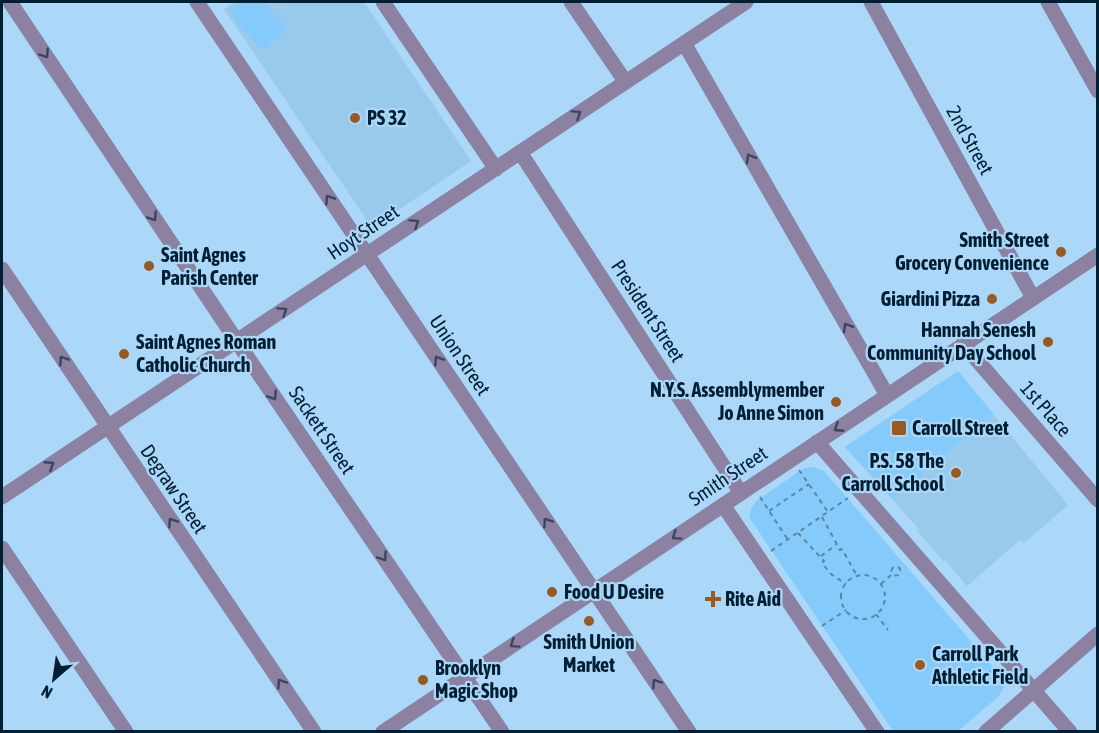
<svg xmlns="http://www.w3.org/2000/svg" width="1099" height="733" font-family="'Asap Condensed',sans-serif">
	<style>
		.built { fill: #99c9eb }
		.green { fill: #84cbfb }
		.lines { fill: none; stroke-linecap: round; stroke-linejoin: round }
		.path { stroke: #5e859f; stroke-width: 2; stroke-dasharray: 4.5 4.5; stroke-linecap: butt }
		.minor { stroke: #8c81a1; stroke-width: 15 }
		.tertiary { stroke: #8c81a1; stroke-width: 15 }
		.oneway { stroke: #38465f }
		.poi-dot { fill: #985a20; stroke: #abd8f8; stroke-width: 2 }
		.labels { text-anchor: middle; stroke-width: 4.5; stroke-linejoin: round; paint-order: stroke }
		.poi-label { font-size: 20px; font-weight: bold; fill: #001f33; stroke: #abd8f8; text-anchor: start }
		.street-label { font-size: 20px; fill: #001f33; stroke: #abd8f8 }
	</style>
	<rect width="100%" height="100%" fill="#abd8f8"/>
	<path class="built" d="M235,2H364L471,161L372,228L224,9Z
		M958,371L1068,505L1024,543L1020,540L967,586L945,560L943,561L917,531L919,529L845,447Z"/>
	<path class="green" d="M240,2H264L285,26V32L266,48H259L232,15V8Z
		M958,371L993,413L893,499L845,447Z
		M814,467L824,471L850,501L1000,675L1004,686L999,696L958,731H893L749,517L751,509L756,501L804,468Z"/>
	<g class="lines">
		<path class="path" d="M799,470L828,512
			M760,497L788,540
			M769,511L809,484
			M822,517L840,550L842,549L857,576
			M798,533L824,561L822,563L831,574L846,584
			M771,551L848,498
			M821,556L836,545
			M891.5 571a4.5 4.5 0 1 1 9 0a4.5 4.5 0 1 1-9 0Z
			M841 597a22 22 0 1 1 44 0a22 22 0 1 1-44 0Z
			M881,584L892,574
			M876,614L888,630
			M822,626L846,610
			M989,673L996,667"/>
		<path class="minor" d="M10,2L244,352L502,732
			M383,2L496,169
			M571,2L625,81
			M871,2L1033,298
			M1048,2L1098,91
			M684,43L887,395
			M520,152L741,493
			M2,269L314,732
			M963,344L1098,500
			M817,442L1070,732
			M2,497L746,2
			M723,505L877,732
			M2,548L126,732"/>
		<path class="tertiary" d="M197,2L689,732
			M383,732L1098,255
			M986,732L1098,634"/>
	</g>
	<defs><path id="oneway-chevron" d="M-2-3.5L2.5 0L-2 3.5" fill="none" stroke-width="1.6" stroke-linecap="round" stroke-linejoin="round" transform="scale(1.5)"/></defs>
	<g class="oneway">
		<use href="#oneway-chevron" transform="translate(45 54) rotate(56)"/>
		<use href="#oneway-chevron" transform="translate(577 114) rotate(-34)"/>
		<use href="#oneway-chevron" transform="translate(750 158) rotate(-120)"/>
		<use href="#oneway-chevron" transform="translate(329 199) rotate(-124)"/>
		<use href="#oneway-chevron" transform="translate(153 217) rotate(56)"/>
		<use href="#oneway-chevron" transform="translate(415 223) rotate(-34)"/>
		<use href="#oneway-chevron" transform="translate(283 311) rotate(-34)"/>
		<use href="#oneway-chevron" transform="translate(847 327) rotate(-120)"/>
		<use href="#oneway-chevron" transform="translate(63 360) rotate(-124)"/>
		<use href="#oneway-chevron" transform="translate(438 360) rotate(-124)"/>
		<use href="#oneway-chevron" transform="translate(273 396) rotate(56)"/>
		<use href="#oneway-chevron" transform="translate(838 428) rotate(147)"/>
		<use href="#oneway-chevron" transform="translate(50 465) rotate(-33)"/>
		<use href="#oneway-chevron" transform="translate(172 522) rotate(-124)"/>
		<use href="#oneway-chevron" transform="translate(547 522) rotate(-124)"/>
		<use href="#oneway-chevron" transform="translate(676 536) rotate(146)"/>
		<use href="#oneway-chevron" transform="translate(383 557) rotate(56)"/>
		<use href="#oneway-chevron" transform="translate(514 644) rotate(146)"/>
		<use href="#oneway-chevron" transform="translate(281 683) rotate(-124)"/>
		<use href="#oneway-chevron" transform="translate(656 683) rotate(-124)"/>
	</g>
	<g class="poi-dot">
		<circle cx="355" cy="118" r="6"/>
		<circle cx="1061" cy="252" r="6"/>
		<circle cx="149" cy="266" r="6"/>
		<circle cx="992" cy="299" r="6"/>
		<circle cx="1048" cy="342" r="6"/>
		<circle cx="124" cy="354" r="6"/>
		<circle cx="836" cy="402" r="6"/>
		<rect x="891" y="420" width="16" height="16" rx="3"/>
		<circle cx="956" cy="473" r="6"/>
		<circle cx="552" cy="592" r="6"/>
		<path d="M710 590h6v6h6v6h-6v6h-6v-6h-6v-6h6z"/>
		<circle cx="589" cy="621" r="6"/>
		<circle cx="920" cy="665" r="6"/>
		<circle cx="423" cy="680" r="6"/>
	</g>
	<g class="labels">
		<g class="poi-label">
			<text x="367" y="125">PS 32</text>
			<text x="1049" y="247" text-anchor="end">Smith Street<tspan x="1049" dy="23">Grocery Convenience</tspan></text>
			<text x="161" y="262">Saint Agnes<tspan x="161" dy="23">Parish Center</tspan></text>
			<text x="980" y="306" text-anchor="end">Giardini Pizza</text>
			<text x="1036" y="337" text-anchor="end">Hannah Senesh<tspan x="1036" dy="23">Community Day School</tspan></text>
			<text x="136" y="349">Saint Agnes Roman<tspan x="136" dy="23">Catholic Church</tspan></text>
			<text x="824" y="397" text-anchor="end">N.Y.S. Assemblymember<tspan x="824" dy="23">Jo Anne Simon</tspan></text>
			<text x="912" y="435">Carroll Street</text>
			<text x="944" y="468" text-anchor="end">P.S. 58 The<tspan x="944" dy="23">Carroll School</tspan></text>
			<text x="564" y="599">Food U Desire</text>
			<text x="725" y="606">Rite Aid</text>
			<text x="589" y="649" text-anchor="middle">Smith Union<tspan x="589" dy="23">Market</tspan></text>
			<text x="932" y="661">Carroll Park<tspan x="932" dy="23">Athletic Field</tspan></text>
			<text x="435" y="675">Brooklyn<tspan x="435" dy="23">Magic Shop</tspan></text>
		</g>
		<g class="street-label">
			<text transform="translate(970 140) rotate(61)" y="7">2nd Street</text>
			<text transform="translate(363 232) rotate(-34)" y="7">Hoyt Street</text>
			<text transform="translate(648 311) rotate(57)" y="7">President Street</text>
			<text transform="translate(460 355) rotate(56)" y="7">Union Street</text>
			<text transform="translate(1046 409) rotate(49)" y="7">1st Place</text>
			<text transform="translate(322 430) rotate(56)" y="7">Sackett Street</text>
			<text transform="translate(728 476) rotate(-34)" y="7">Smith Street</text>
			<text transform="translate(174 489) rotate(56)" y="7">Degraw Street</text>
		</g>
	</g>
	<rect width="1099" height="733" fill="none" stroke="#001f33" stroke-width="6"/>
	<g transform="translate(54 679) rotate(209)" stroke="#abd8f8" stroke-width="4.5" paint-order="stroke">
	<path d="M0-4.5L10 22L0 15L-10 22Z" fill="#001f33"/>
	<text y="-9" font-size="16" font-weight="bold" text-anchor="middle" fill="#001f33">N</text>
	</g>
</svg>
